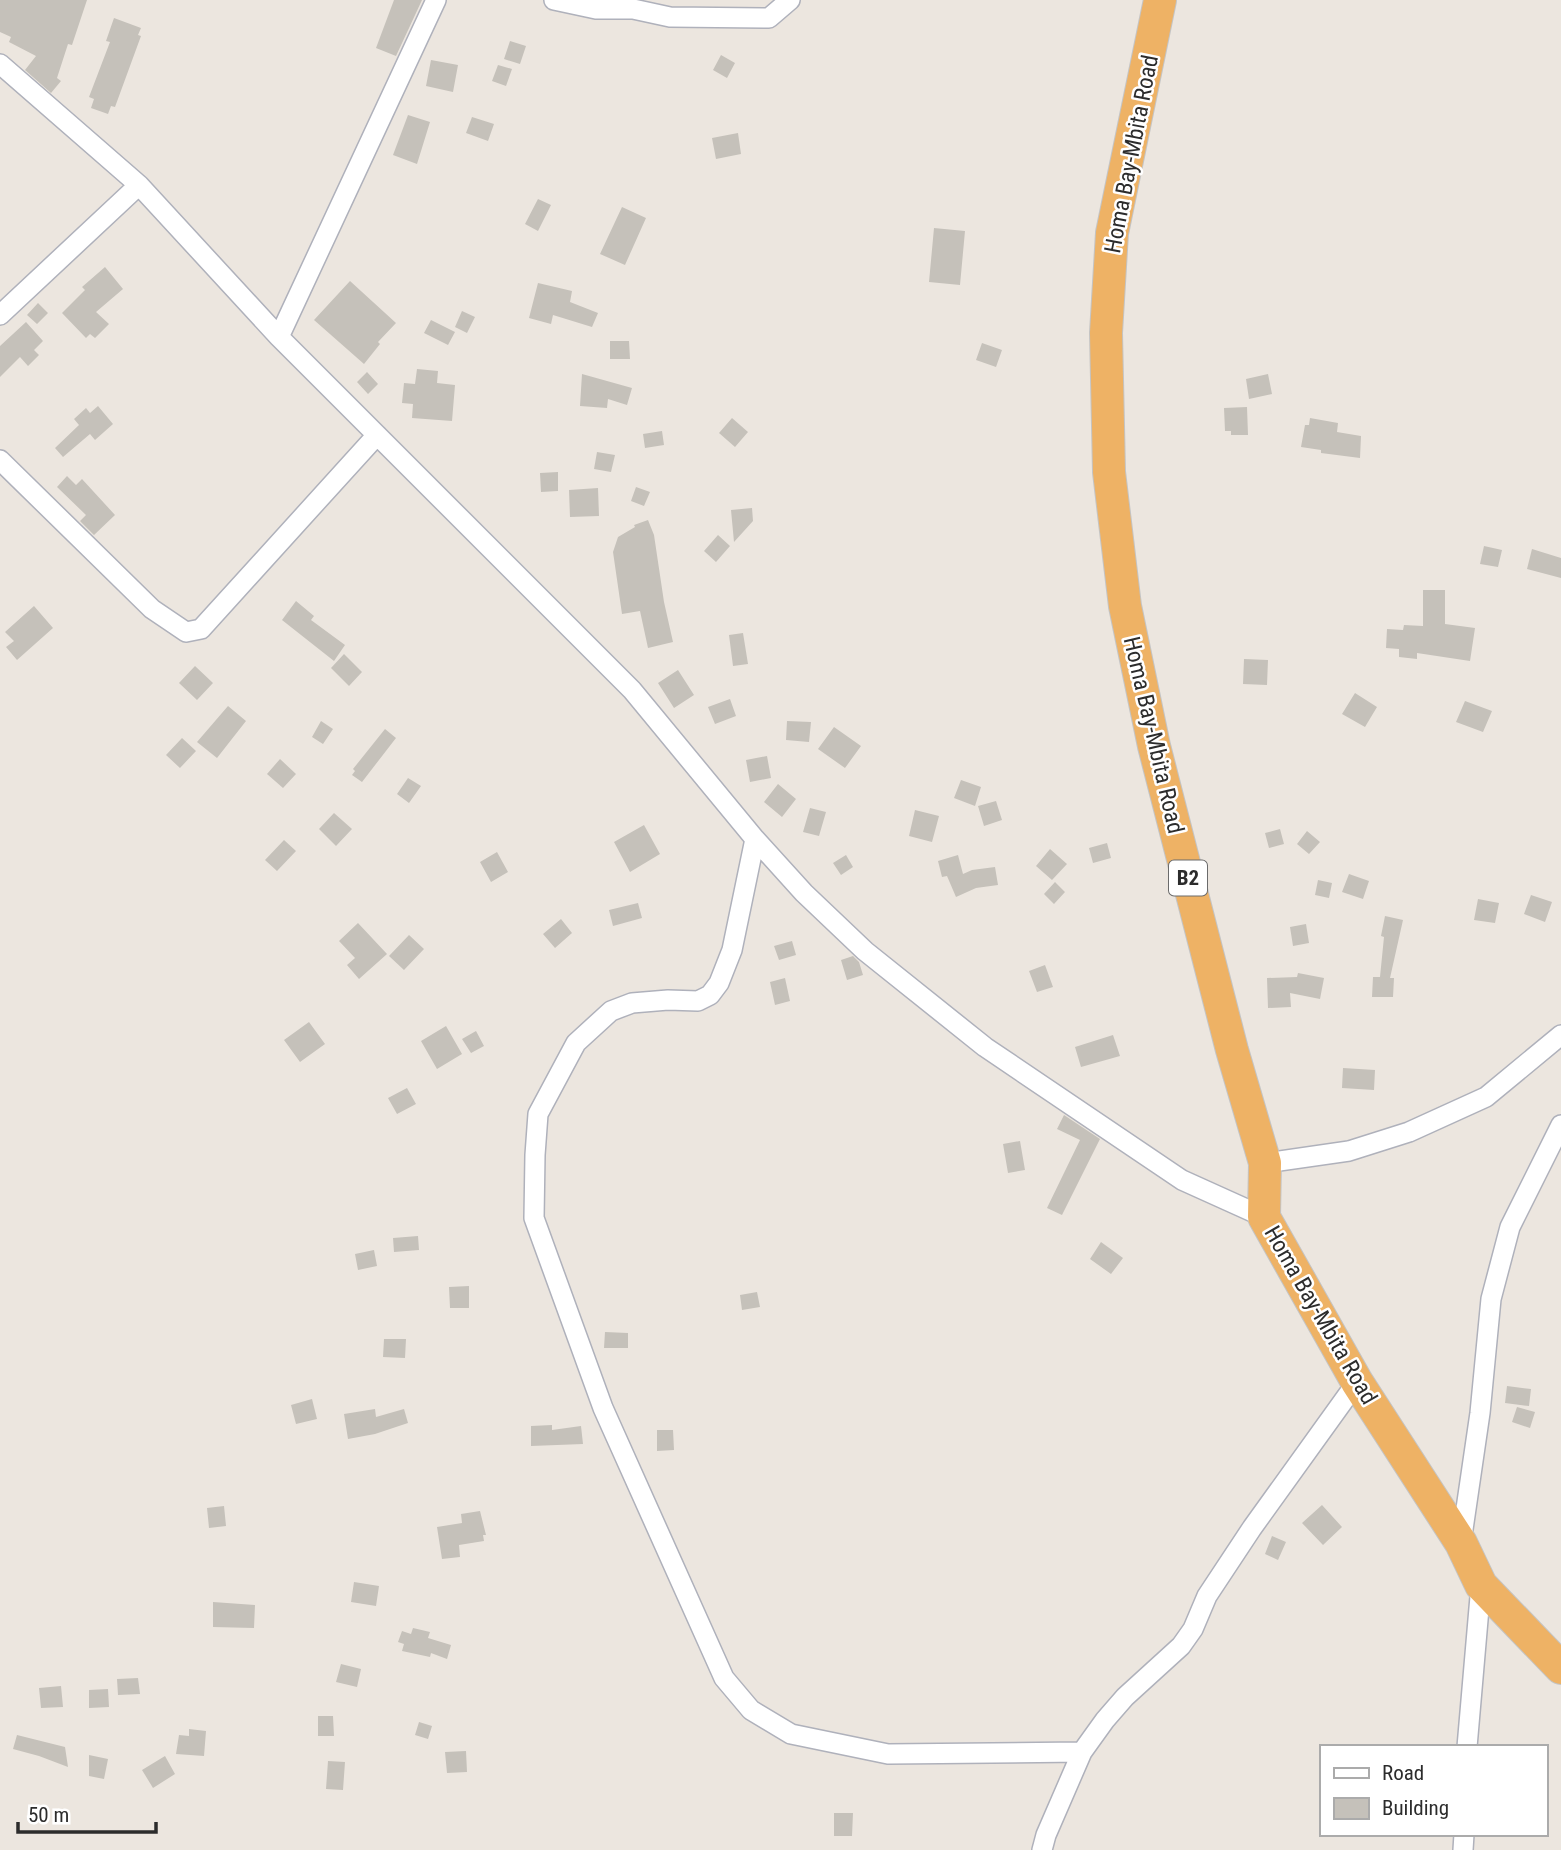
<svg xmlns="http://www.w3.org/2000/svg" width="1561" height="1850" font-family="'Roboto Condensed',sans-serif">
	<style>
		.building { fill: #c5c1ba }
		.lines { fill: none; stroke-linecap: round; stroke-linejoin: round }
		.minor-casing { stroke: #afb1bb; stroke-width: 22 }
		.trunk-casing { stroke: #c4c4c4; stroke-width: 34 }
		.minor { stroke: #fff; stroke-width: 19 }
		.trunk { stroke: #eeb265; stroke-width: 32 }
		.labels { text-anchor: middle; stroke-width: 5; stroke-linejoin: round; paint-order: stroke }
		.shield { fill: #fff; stroke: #6b6b6b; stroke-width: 2 }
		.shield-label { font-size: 21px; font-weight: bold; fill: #2c2c2c }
		.street-label { font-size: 23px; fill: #2c2c2c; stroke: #fff }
	</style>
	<rect width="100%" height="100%" fill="#ece6df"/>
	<path class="building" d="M0,0H87L72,45L68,44L57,78L61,81L51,93L25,70L36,56L9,42L11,37L0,32Z
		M394,0H422L396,56L376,48Z
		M114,18L141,28L138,35L141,36L115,107L111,106L108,114L91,108L94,99L89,97L110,42L106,41Z
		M510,41L526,46L520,64L504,59Z
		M721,55L735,63L727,78L713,70Z
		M431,60L458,65L453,92L426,86Z
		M498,65L512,69L506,86L492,81Z
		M408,115L430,122L417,164L393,155Z
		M472,117L494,124L488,141L466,133Z
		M738,133L741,154L716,159L712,138Z
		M538,199L551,205L538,231L525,224Z
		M622,207L646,218L625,265L600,254Z
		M934,228L965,231L960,285L929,282Z
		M105,267L123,289L96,312L109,324L95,338L90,334L86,338L62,313L85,290L82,287Z
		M350,281L396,323L378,342L380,344L364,364L314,320Z
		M538,283L572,291L570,302L598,313L592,327L553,315L551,324L529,318Z
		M38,303L48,313L37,324L27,315Z
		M462,311L475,317L467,333L455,327Z
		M431,320L455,332L448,345L424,333Z
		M26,322L43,341L34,350L39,355L28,366L20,357L0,377V346Z
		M610,341H629L630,359H610Z
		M982,343L1002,350L996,367L976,360Z
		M417,369L438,371L437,383L455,385L452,421L412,418L413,404L402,403L404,383L415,384Z
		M367,372L378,384L368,394L357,382Z
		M582,374L632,388L627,405L608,399L607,408L580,406Z
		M1268,374L1272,394L1249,399L1246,379Z
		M98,406L113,424L95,440L90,434L63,457L55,448L79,425L74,419L86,408L90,413Z
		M1247,407L1248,435H1231V431H1225L1224,408Z
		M732,418L748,432L735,447L719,433Z
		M1310,418L1338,423L1337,432L1361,436L1360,458L1321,453V450L1301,447L1305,425H1309Z
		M662,431L664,445L645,448L643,434Z
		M597,452L615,455L611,472L594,469Z
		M558,472V491L541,492L540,473Z
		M67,476L76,485L82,479L115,515L94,535L80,521L86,515L57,487Z
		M636,487L650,492L644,506L631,501Z
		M598,488L599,516L570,517L569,490Z
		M752,508L753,521L734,542L731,510Z
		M648,520L654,535L664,602L673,642L648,648L640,611L622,614L613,552L618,537L635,527L634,525Z
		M718,535L730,546L716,562L704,551Z
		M1484,546L1502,550L1498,567L1480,564Z
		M1532,549L1561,558V578L1527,569Z
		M1423,590H1445V624L1475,628L1470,661L1417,653V659L1399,657V649L1386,648L1387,629L1403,630L1404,625L1423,626Z
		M296,601L314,616L311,620L345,645L334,661L282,620Z
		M34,606L53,628L17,660L6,647L14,641L5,632Z
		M743,633L748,664L733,666L729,635Z
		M344,654L362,672L349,686L331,668Z
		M1244,659L1268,660L1267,685L1243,684Z
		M195,666L213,683L197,700L179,683Z
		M678,670L694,695L674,708L658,683Z
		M1355,693L1377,707L1365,727L1342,714Z
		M730,699L736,716L715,724L708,707Z
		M1465,701L1492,711L1483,732L1456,722Z
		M228,706L246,721L217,758L197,742Z
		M321,721L333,729L323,744L312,737Z
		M787,721L811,722L809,742L786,740Z
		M834,727L861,746L845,768L818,749Z
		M385,729L396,738L362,782L352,775L355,771L353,769Z
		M182,738L196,751L180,768L166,755Z
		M767,756L771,778L750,782L746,760Z
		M280,759L296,774L283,788L267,774Z
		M408,778L421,786L409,803L397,794Z
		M961,780L981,787L975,806L954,798Z
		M778,784L796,799L782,817L764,802Z
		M996,801L1002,820L984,826L978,806Z
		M810,808L826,812L819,836L803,832Z
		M915,810L939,816L932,842L909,836Z
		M334,813L352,829L336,846L319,829Z
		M644,825L660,854L630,872L614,842Z
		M1280,829L1284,844L1269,848L1265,833Z
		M1307,831L1320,842L1309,854L1297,844Z
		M284,840L296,851L277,871L265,860Z
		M1107,843L1111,858L1093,863L1089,848Z
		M1050,849L1067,864L1052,880L1036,866Z
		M497,852L508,872L491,882L480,862Z
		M846,855L853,867L841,875L833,863Z
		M958,855L963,874L972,870L995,867L998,885L976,888L956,897L947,876L942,877L938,861Z
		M1349,874L1369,881L1363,899L1342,892Z
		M1318,880L1332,883L1329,898L1315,895Z
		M1055,882L1065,892L1054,904L1044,894Z
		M1531,895L1552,902L1545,922L1524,914Z
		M1478,899L1499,903L1495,923L1474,920Z
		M638,903L642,918L613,926L609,910Z
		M1385,916L1403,920L1390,978H1394L1393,997H1372L1373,977H1380L1384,937L1381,936Z
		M561,919L572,933L555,948L543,934Z
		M358,923L387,954L359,979L347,965L355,958L339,941Z
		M1306,924L1309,943L1293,946L1290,927Z
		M409,935L424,949L404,970L389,956Z
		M792,941L796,955L779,960L774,946Z
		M853,956L859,962L863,975L847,980L841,960Z
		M1045,965L1053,987L1037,992L1029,971Z
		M1298,973L1324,978L1320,999L1290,993L1291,1007L1268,1008L1267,978L1297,977Z
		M785,978L790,1001L775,1005L770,982Z
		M309,1022L325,1044L300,1062L284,1040Z
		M446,1026L462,1054L437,1069L421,1041Z
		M476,1031L484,1046L471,1053L462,1039Z
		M1113,1035L1120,1056L1081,1067L1075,1047Z
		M1343,1068L1375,1070L1374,1090L1342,1088Z
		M407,1088L416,1104L397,1114L388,1098Z
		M1064,1115L1100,1139L1062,1215L1047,1208L1080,1140L1057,1129Z
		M1020,1141L1025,1170L1008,1173L1003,1144Z
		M418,1236L419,1250L394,1252L393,1238Z
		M1101,1242L1123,1258L1111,1274L1090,1259Z
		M374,1250L377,1266L358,1270L355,1254Z
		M469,1286V1308H450L449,1287Z
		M757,1292L760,1307L742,1310L740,1295Z
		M605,1332L628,1333V1348H604Z
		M384,1339H406L405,1358L383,1357Z
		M1507,1386L1531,1389L1529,1406L1505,1403Z
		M312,1399L317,1419L296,1424L291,1405Z
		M1517,1407L1535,1412L1530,1428L1512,1422Z
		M375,1409L376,1417L404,1409L408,1423L375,1434L348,1439L344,1414Z
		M552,1425V1430L581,1426L583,1444L531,1446V1426Z
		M657,1430H673L674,1450L657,1451Z
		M1322,1505L1342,1527L1323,1545L1302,1523Z
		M224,1506L226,1526L209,1528L207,1508Z
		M480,1511L486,1535H483L484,1541L459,1545L460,1557L442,1559L437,1527L462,1523L461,1514Z
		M1272,1536L1286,1542L1278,1560L1265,1554Z
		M354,1582L379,1586L376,1606L351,1602Z
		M213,1602L255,1605L254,1628L213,1627Z
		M413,1628L430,1632L428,1638L451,1645L447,1659L431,1653L430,1657L402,1651L404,1644L398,1642L402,1631L411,1634Z
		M341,1664L361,1669L357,1687L336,1682Z
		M138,1678L140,1694L118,1695L117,1679Z
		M61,1686L63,1707L41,1708L39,1688Z
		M108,1689L109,1707L89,1708V1690Z
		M318,1716H333L334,1736H318Z
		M419,1722L432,1726L428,1739L415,1735Z
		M189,1729L206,1731L204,1756L176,1754L179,1735L189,1736Z
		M17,1735L65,1747L68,1767L39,1756L13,1749Z
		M466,1751L467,1772L447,1773L445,1752Z
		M89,1755L108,1759L104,1779L89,1776Z
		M165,1756L175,1774L153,1788L142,1770Z
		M328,1761L345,1762L343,1790L326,1789Z
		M834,1813H853L852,1836H834Z"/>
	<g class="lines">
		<defs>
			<path id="minor" d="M554,0L596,9H633L670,17L769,18L790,0
				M0,64L139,185L279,337L632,690L755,839L804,893L865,951L985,1047L1182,1180L1264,1217
				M0,315L139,185
				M279,337L436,0
				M0,460L152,609L186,632L201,629L377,435
				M755,839L732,950L719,983L710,995L698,1001L668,1000L632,1003L611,1011L576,1043L538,1114L535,1155L534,1218L603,1408L724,1678L751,1710L791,1734L888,1754L1082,1752
				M1265,1163L1349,1151L1409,1132L1486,1097L1561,1035
				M1461,1543L1480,1413L1491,1299L1510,1227L1561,1125
				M1467,1747L1481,1585
				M1042,1850L1046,1835L1082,1752L1105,1720L1125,1697L1181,1646L1193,1629L1207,1596L1252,1528L1357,1382
				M1463,1850L1464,1834"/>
			<path id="trunk" d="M1160,0L1112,233L1106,333L1109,472L1125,606L1154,746L1232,1050L1265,1163L1264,1217L1357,1382L1461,1543L1481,1585L1561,1668"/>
		</defs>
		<use href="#minor" class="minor-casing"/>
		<use href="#trunk" class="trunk-casing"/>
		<use href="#minor" class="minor"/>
		<use href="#trunk" class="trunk"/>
	</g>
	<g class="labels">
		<rect class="shield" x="1169" y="860.5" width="38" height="35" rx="5"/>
		<g class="shield-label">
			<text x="1188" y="885">B2</text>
		</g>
		<g class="street-label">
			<text transform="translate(1131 154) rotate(-79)" y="8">Homa Bay-Mbita Road</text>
			<text transform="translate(1154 735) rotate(77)" y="8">Homa Bay-Mbita Road</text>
			<text transform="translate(1321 1315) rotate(60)" y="8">Homa Bay-Mbita Road</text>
		</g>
	</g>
	<rect x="1320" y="1745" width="228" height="91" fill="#ffffff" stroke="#ababab" stroke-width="2"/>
	<rect x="1334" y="1768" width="35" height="10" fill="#ffffff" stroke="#ababab" stroke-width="2"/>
	<text x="1382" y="1780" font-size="21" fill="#2c2c2c">Road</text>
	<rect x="1334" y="1798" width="35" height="21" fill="#c5c1ba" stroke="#ababab" stroke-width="2"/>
	<text x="1382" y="1815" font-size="21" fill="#2c2c2c">Building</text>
	<path d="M18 1822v10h138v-10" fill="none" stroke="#2c2c2c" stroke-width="3.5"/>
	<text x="28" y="1822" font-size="21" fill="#2c2c2c" stroke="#ffffff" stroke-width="5" paint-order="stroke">50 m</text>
</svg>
